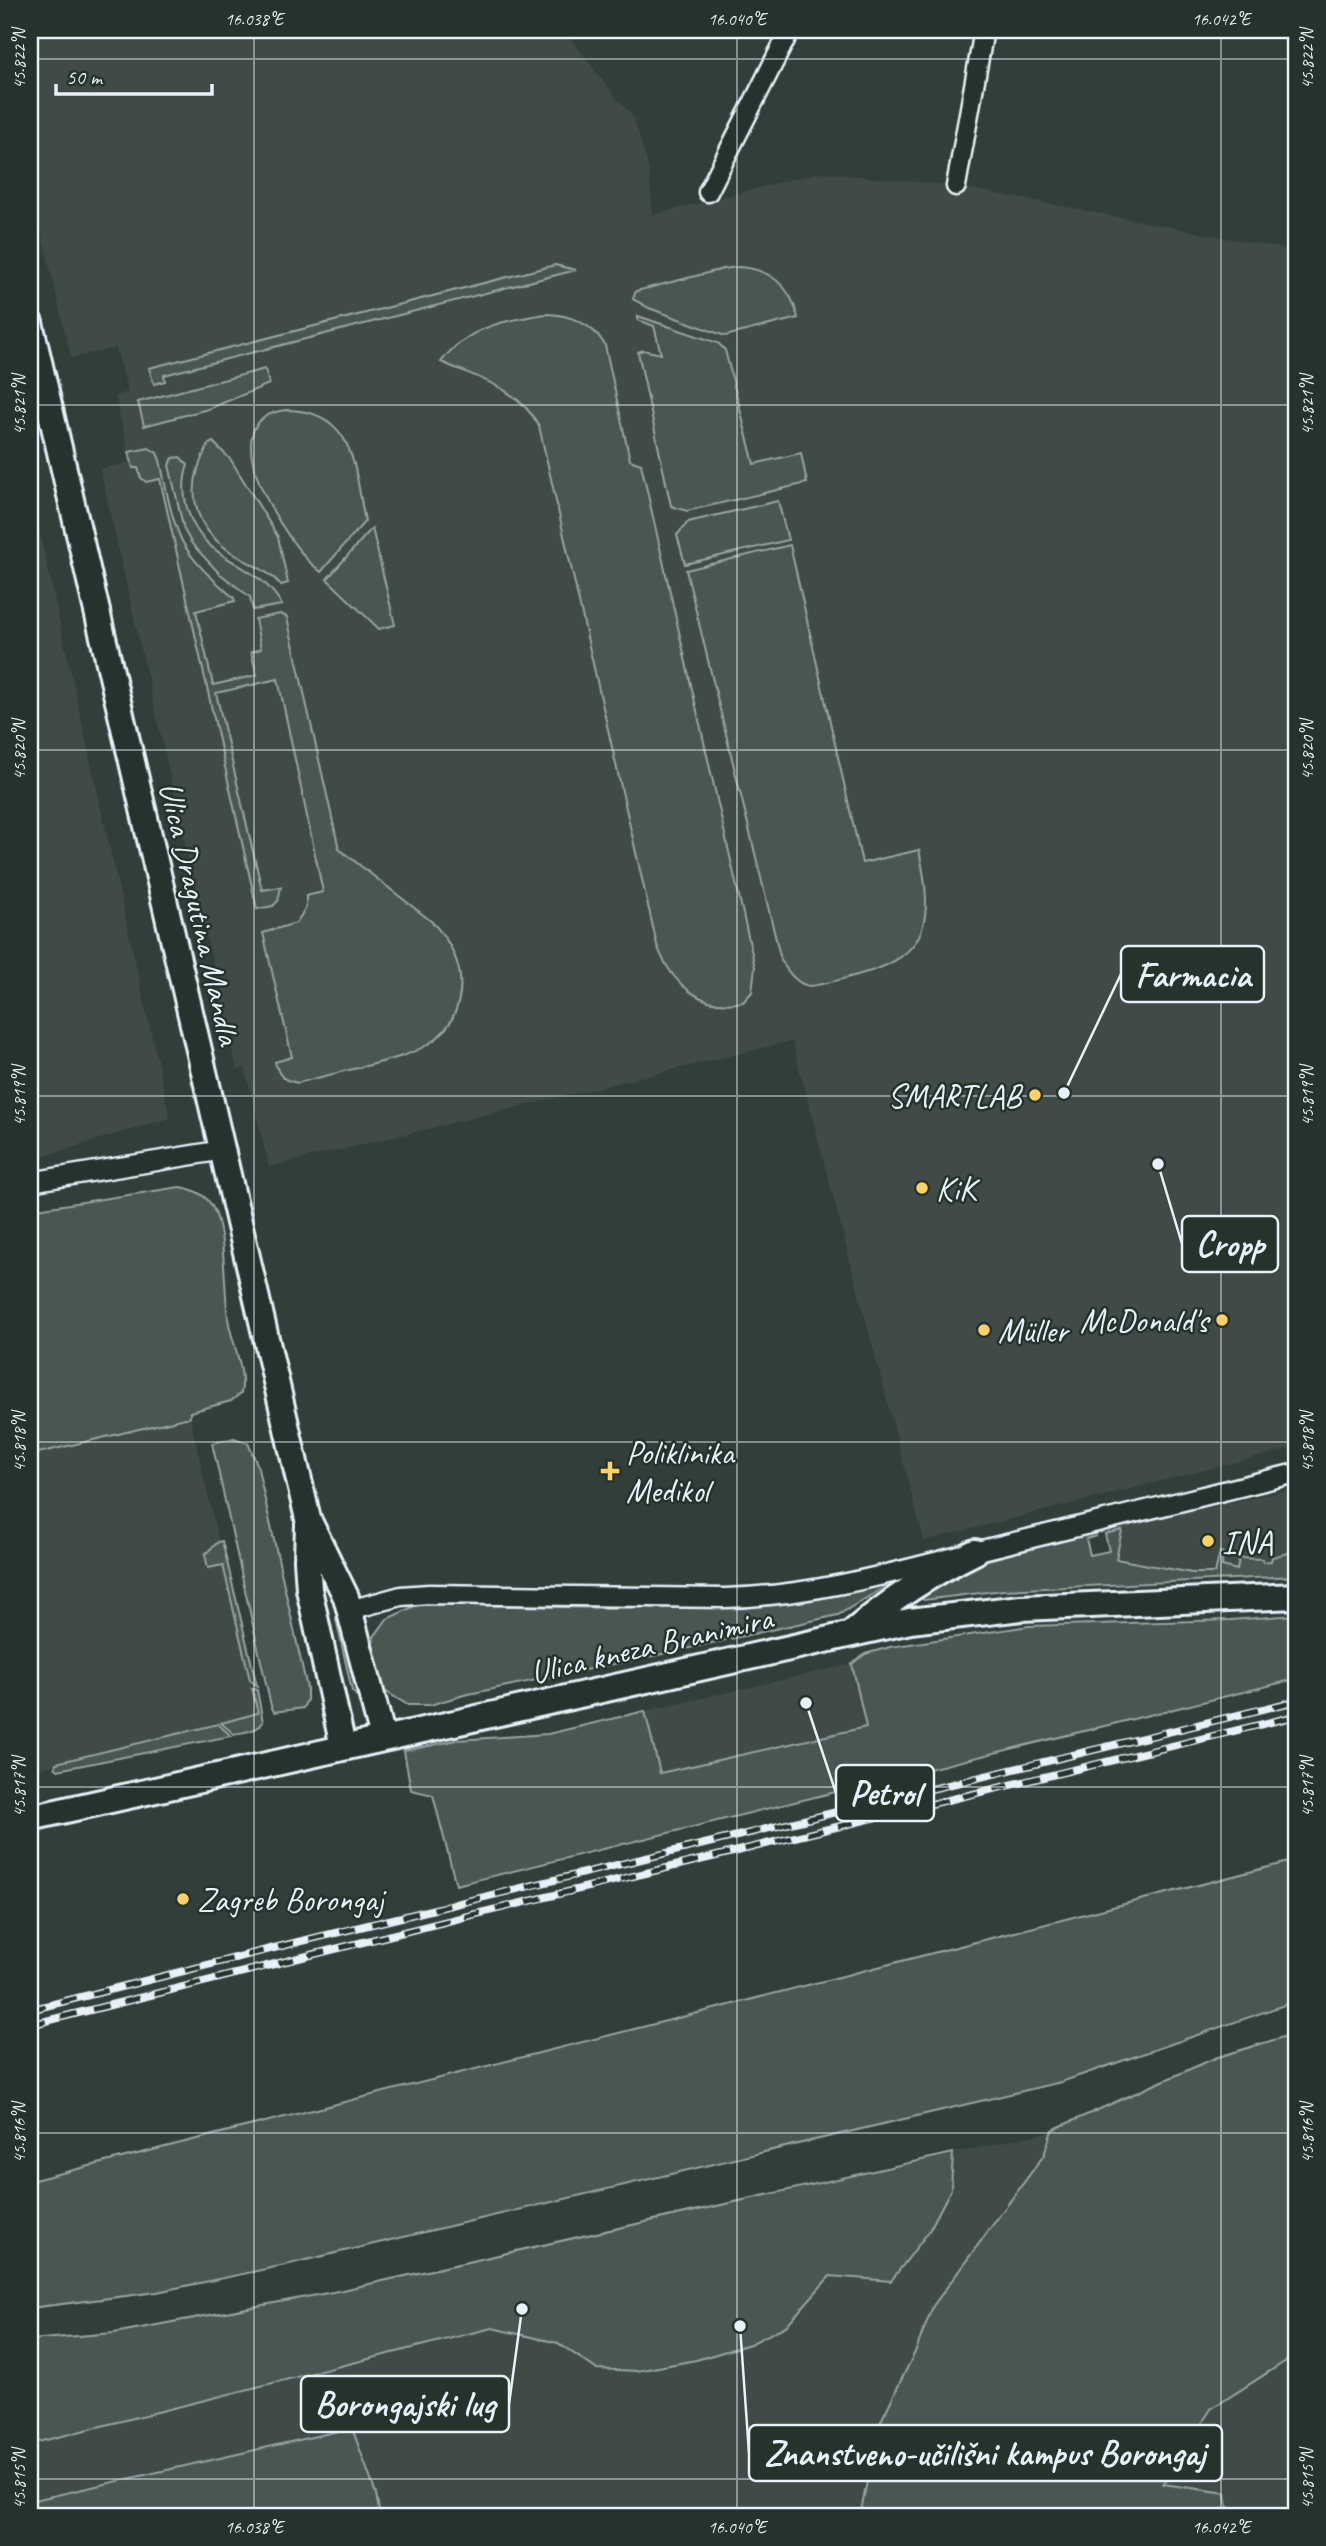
<svg xmlns="http://www.w3.org/2000/svg" width="1326" height="2546" font-family="Caveat,sans-serif">
	<style>
		.built { fill: #3f4b46 }
		.green { fill: #495651; stroke: #98a4a4; stroke-width: 2 }
		.lines { fill: none; stroke-linecap: round; stroke-linejoin: round }
		.minor-casing { stroke: #e8f1f8; stroke-width: 23 }
		.secondary-casing { stroke: #e8f1f8; stroke-width: 30 }
		.minor { stroke: #26332d; stroke-width: 18 }
		.secondary { stroke: #26332d; stroke-width: 24 }
		.rail-casing { stroke: #e8f1f8; stroke-width: 8 }
		.rail { stroke: #26332d; stroke-width: 5; stroke-dasharray: 16; stroke-linecap: butt }
		.ticks { fill: none; stroke: #e8f1f8; stroke-width: 2; stroke-opacity: 0.45 }
		.poi-dot { fill: #ffd166; stroke: #26332d; stroke-width: 2.5 }
		.labels { text-anchor: middle; stroke-width: 5; stroke-linejoin: round; paint-order: stroke }
		.street-label { font-size: 33px; fill: #e8f1f8; stroke: #26332d }
		.poi-label { font-size: 33px; fill: #e8f1f8; stroke: #26332d; text-anchor: start }
		.leader { fill: none; stroke: #e8f1f8; stroke-width: 2.5 }
		.callout-dot { fill: #e8f1f8; stroke: #26332d; stroke-width: 2.5 }
		.callout { fill: #26332d; stroke: #e8f1f8; stroke-width: 2.5 }
		.callout-label { font-size: 35px; text-anchor: middle; font-weight: bold; fill: #e8f1f8 }
		.neatline { fill: none; stroke: #e8f1f8; stroke-width: 2.5 }
		.ticks-label { font-size: 18px; text-anchor: middle; fill: #e8f1f8 }
	</style>
	<rect width="100%" height="100%" fill="#323e39"/>
	<filter id="ink" filterUnits="userSpaceOnUse"><feTurbulence type="fractalNoise" baseFrequency=".0143" numOctaves="2"/><feDisplacementMap in="SourceGraphic" scale="14" xChannelSelector="R" yChannelSelector="G"/><feConvolveMatrix kernelMatrix="1 2 1 2 8 2 1 2 1" color-interpolation-filters="sRGB"/></filter>
	<g filter="url(#ink)">
		<path class="built" d="M30,30H564L614,95L634,118L649,170L653,215L820,172L956,186L1296,251V1447L924,1541L792,1041L269,1167L245,1068L237,1070L100,469L131,462L115,396L128,392L116,348L71,358L30,184Z
			M30,489L170,1118L30,1160Z
			M190,1417L258,1713L30,1771V1455Z
			M1296,1488V1551L1273,1557L1271,1561L1263,1562L1262,1559H1239L1238,1570L1222,1566L1223,1553L1215,1573H1192L1116,1558L1123,1526Z
			M852,1664L867,1726L659,1773L645,1711Z
			M1296,2084V2516H30V2361L1052,2131Z"/>
		<path class="green" d="M555,265L576,270L164,375L165,381L154,384L149,368Z
			M739,267C771,269 791,287 798,318L725,336L649,308L633,299L636,291L723,269Z
			M546,314C569,314 593,324 605,345L630,460L641,464L755,967L752,992L743,1002C701,1011 671,983 657,945L539,426C519,388 478,378 441,362C467,327 505,320 546,314Z
			M638,316L718,343L725,350L754,464L801,453L807,483L687,511L671,506L638,352L643,350L661,354L654,326L638,320Z
			M265,369L269,384L208,409L144,426L138,402Z
			M286,410C356,410 354,469 365,521L321,572C316,567 309,563 305,557C279,528 209,419 286,410Z
			M213,442L231,460L278,537L288,583L281,585C267,569 248,564 231,552C190,525 185,485 209,444Z
			M149,448L157,453L160,460C166,487 170,516 182,541C194,564 215,581 234,598L235,601L196,611L213,685L257,675L251,652L261,649L255,619L280,614L287,617L339,849L431,921C450,940 463,965 460,993C453,1046 409,1055 366,1066C343,1071 321,1077 298,1083C283,1080 279,1077 275,1062L292,1057L263,933L296,923L306,908V896L323,892L278,679L216,693L262,890L281,887L278,901L273,906L257,909L160,479L146,482L141,478L138,468H133L129,452Z
			M180,457L188,465C183,479 183,493 187,508C203,565 257,559 282,605L253,610L250,597L219,573L192,544L184,530L169,465L173,458Z
			M778,501L788,540L685,564L677,535L688,522Z
			M372,528L395,625L379,629L327,579Z
			M790,545L862,863L919,850C933,916 932,957 857,975C841,979 825,985 808,986C796,983 787,971 781,960L686,570Z
			M180,1187C193,1189 205,1194 212,1206C227,1231 223,1293 229,1324C233,1345 246,1372 241,1393L231,1401L190,1412V1417L30,1455V1210Z
			M234,1438L248,1443L257,1464L307,1688V1700L303,1708L274,1712L271,1706L212,1443Z
			M1122,1530L1116,1559L1192,1573H1215L1220,1552L1223,1553L1222,1566L1237,1570L1239,1558L1262,1559L1263,1562L1271,1561L1272,1557L1296,1551V1576L1003,1590L924,1600L920,1598L983,1561L1095,1533L1096,1536L1086,1539L1090,1555L1109,1551L1105,1534Z
			M222,1541L257,1686L250,1680L223,1565L208,1568L205,1554L218,1542Z
			M888,1585L838,1615L667,1653L464,1695L430,1705H408L383,1690L375,1677L371,1659L374,1637L387,1619L419,1604L610,1608L761,1604L826,1597L868,1586Z
			M1296,1615V1679L456,1885L433,1795L411,1790L404,1751L457,1740L548,1734L645,1711L660,1773L866,1727L852,1664L865,1654L890,1647L1029,1626L1230,1620Z
			M338,1616H342L360,1693L357,1696L352,1691L336,1619Z
			M252,1688L257,1690L263,1722C258,1731 244,1732 234,1734L221,1723L258,1713Z
			M218,1724L231,1736L58,1770L55,1767L56,1763Z
			M1296,1860V2001L1061,2082L285,2265L157,2292L30,2308V2181L706,2011Z
			M1296,2033V2350L1289,2359L1211,2409L1163,2484L1226,2493L1229,2516H860L878,2427L916,2350L933,2306L1044,2155L1052,2130L1215,2058Z
			M953,2153L951,2189L929,2231L891,2281L830,2276L786,2326L750,2344L696,2360L637,2371L596,2369L558,2343L492,2328L30,2444V2340L114,2333L338,2291Z
			M352,2428L376,2494L380,2516H30V2501Z"/>
		<g class="lines">
			<defs>
				<path id="minor" d="M956,186L984,30
					M708,192L790,30
					M30,1182L223,1150
					M350,1610L401,1596L429,1594L725,1598C814,1596 900,1571 986,1549C1089,1524 1193,1499 1296,1473"/>
				<path id="secondary" d="M30,323L308,1519L346,1597L383,1738
					M308,1524L307,1560L309,1589L343,1747
					M854,1631C892,1599 930,1574 975,1552
					M30,1818L910,1621L1021,1608L1296,1596"/>
			</defs>
			<use href="#minor" class="minor-casing"/>
			<use href="#secondary" class="secondary-casing"/>
			<use href="#minor" class="minor"/>
			<use href="#secondary" class="secondary"/>
			<defs>
				<path id="rail" d="M30,2010L298,1942L1296,1701
					M30,2025L472,1915L1296,1716"/>
			</defs>
			<use href="#rail" class="rail-casing"/>
			<use href="#rail" class="rail"/>
		</g>
	</g>
	<path class="ticks" d="M254,30V2516M737,30V2516M1221,30V2516M30,59H1296M30,405H1296M30,750H1296M30,1096H1296M30,1442H1296M30,1787H1296M30,2133H1296M30,2479H1296"/>
	<g class="poi-dot">
		<circle cx="1035" cy="1095" r="7"/>
		<circle cx="922" cy="1188" r="7"/>
		<circle cx="1222" cy="1320" r="7"/>
		<circle cx="984" cy="1330" r="7"/>
		<path d="M606.5 1460.5h7v7h7v7h-7v7h-7v-7h-7v-7h7z"/>
		<circle cx="1208" cy="1541" r="7"/>
		<circle cx="183" cy="1899" r="7"/>
	</g>
	<g class="labels">
		<g class="street-label">
			<text transform="translate(201 913) rotate(77)" y="12">Ulica Dragutina Mandla</text>
			<text transform="translate(651 1644) rotate(-13)" y="12">Ulica kneza Branimira</text>
		</g>
		<g class="poi-label">
			<text x="1021" y="1107" text-anchor="end">SMARTLAB</text>
			<text x="936" y="1200">KiK</text>
			<text x="1208" y="1332" text-anchor="end">McDonald's</text>
			<text x="998" y="1342">Müller</text>
			<text x="626" y="1464">Poliklinika<tspan x="626" dy="38">Medikol</tspan></text>
			<text x="1222" y="1553">INA</text>
			<text x="197" y="1911">Zagreb Borongaj</text>
		</g>
	</g>
	<path class="leader" d="M1064 1093L1121 974M1158 1164L1182 1244M806 1703L836 1793M522 2309L509 2404M740 2326L749 2453"/>
	<g class="callout-dot">
		<circle cx="1064" cy="1093" r="7"/>
		<circle cx="1158" cy="1164" r="7"/>
		<circle cx="806" cy="1703" r="7"/>
		<circle cx="522" cy="2309" r="7"/>
		<circle cx="740" cy="2326" r="7"/>
	</g>
	<g class="callout">
		<rect x="1121" y="946" width="143" height="56" rx="7"/>
		<rect x="1182" y="1216" width="96" height="56" rx="7"/>
		<rect x="836" y="1765" width="98" height="56" rx="7"/>
		<rect x="301" y="2376" width="208" height="56" rx="7"/>
		<rect x="749" y="2425" width="473" height="56" rx="7"/>
	</g>
	<g class="callout-label">
		<text x="1193" y="987">Farmacia</text>
		<text x="1230" y="1256">Cropp</text>
		<text x="885" y="1805">Petrol</text>
		<text x="405" y="2416">Borongajski lug</text>
		<text x="985" y="2465">Znanstveno-učilišni kampus Borongaj</text>
	</g>
	<rect width="1326" height="2546" fill="none" stroke="#26332d" stroke-width="77"/>
	<path d="M56 84v10h156v-10" fill="none" stroke="#e8f1f8" stroke-width="3.5"/>
	<text x="66" y="84" font-size="21" fill="#e8f1f8" stroke="#26332d" stroke-width="5" paint-order="stroke">50 m</text>
	<rect x="38" y="38" width="1250" height="2470" class="neatline"/>
	<g class="ticks-label">
		<text x="254" y="25">16.038°E</text>
		<text x="737" y="25">16.040°E</text>
		<text x="1221" y="25">16.042°E</text>
		<text transform="translate(19 59) rotate(-90)" y="6">45.822°N</text>
		<text transform="translate(1307 59) rotate(-90)" y="6">45.822°N</text>
		<text transform="translate(19 405) rotate(-90)" y="6">45.821°N</text>
		<text transform="translate(1307 405) rotate(-90)" y="6">45.821°N</text>
		<text transform="translate(19 750) rotate(-90)" y="6">45.820°N</text>
		<text transform="translate(1307 750) rotate(-90)" y="6">45.820°N</text>
		<text transform="translate(19 1096) rotate(-90)" y="6">45.819°N</text>
		<text transform="translate(1307 1096) rotate(-90)" y="6">45.819°N</text>
		<text transform="translate(19 1442) rotate(-90)" y="6">45.818°N</text>
		<text transform="translate(1307 1442) rotate(-90)" y="6">45.818°N</text>
		<text transform="translate(19 1787) rotate(-90)" y="6">45.817°N</text>
		<text transform="translate(1307 1787) rotate(-90)" y="6">45.817°N</text>
		<text transform="translate(19 2133) rotate(-90)" y="6">45.816°N</text>
		<text transform="translate(1307 2133) rotate(-90)" y="6">45.816°N</text>
		<text transform="translate(19 2479) rotate(-90)" y="6">45.815°N</text>
		<text transform="translate(1307 2479) rotate(-90)" y="6">45.815°N</text>
		<text x="254" y="2533">16.038°E</text>
		<text x="737" y="2533">16.040°E</text>
		<text x="1221" y="2533">16.042°E</text>
	</g>
</svg>
